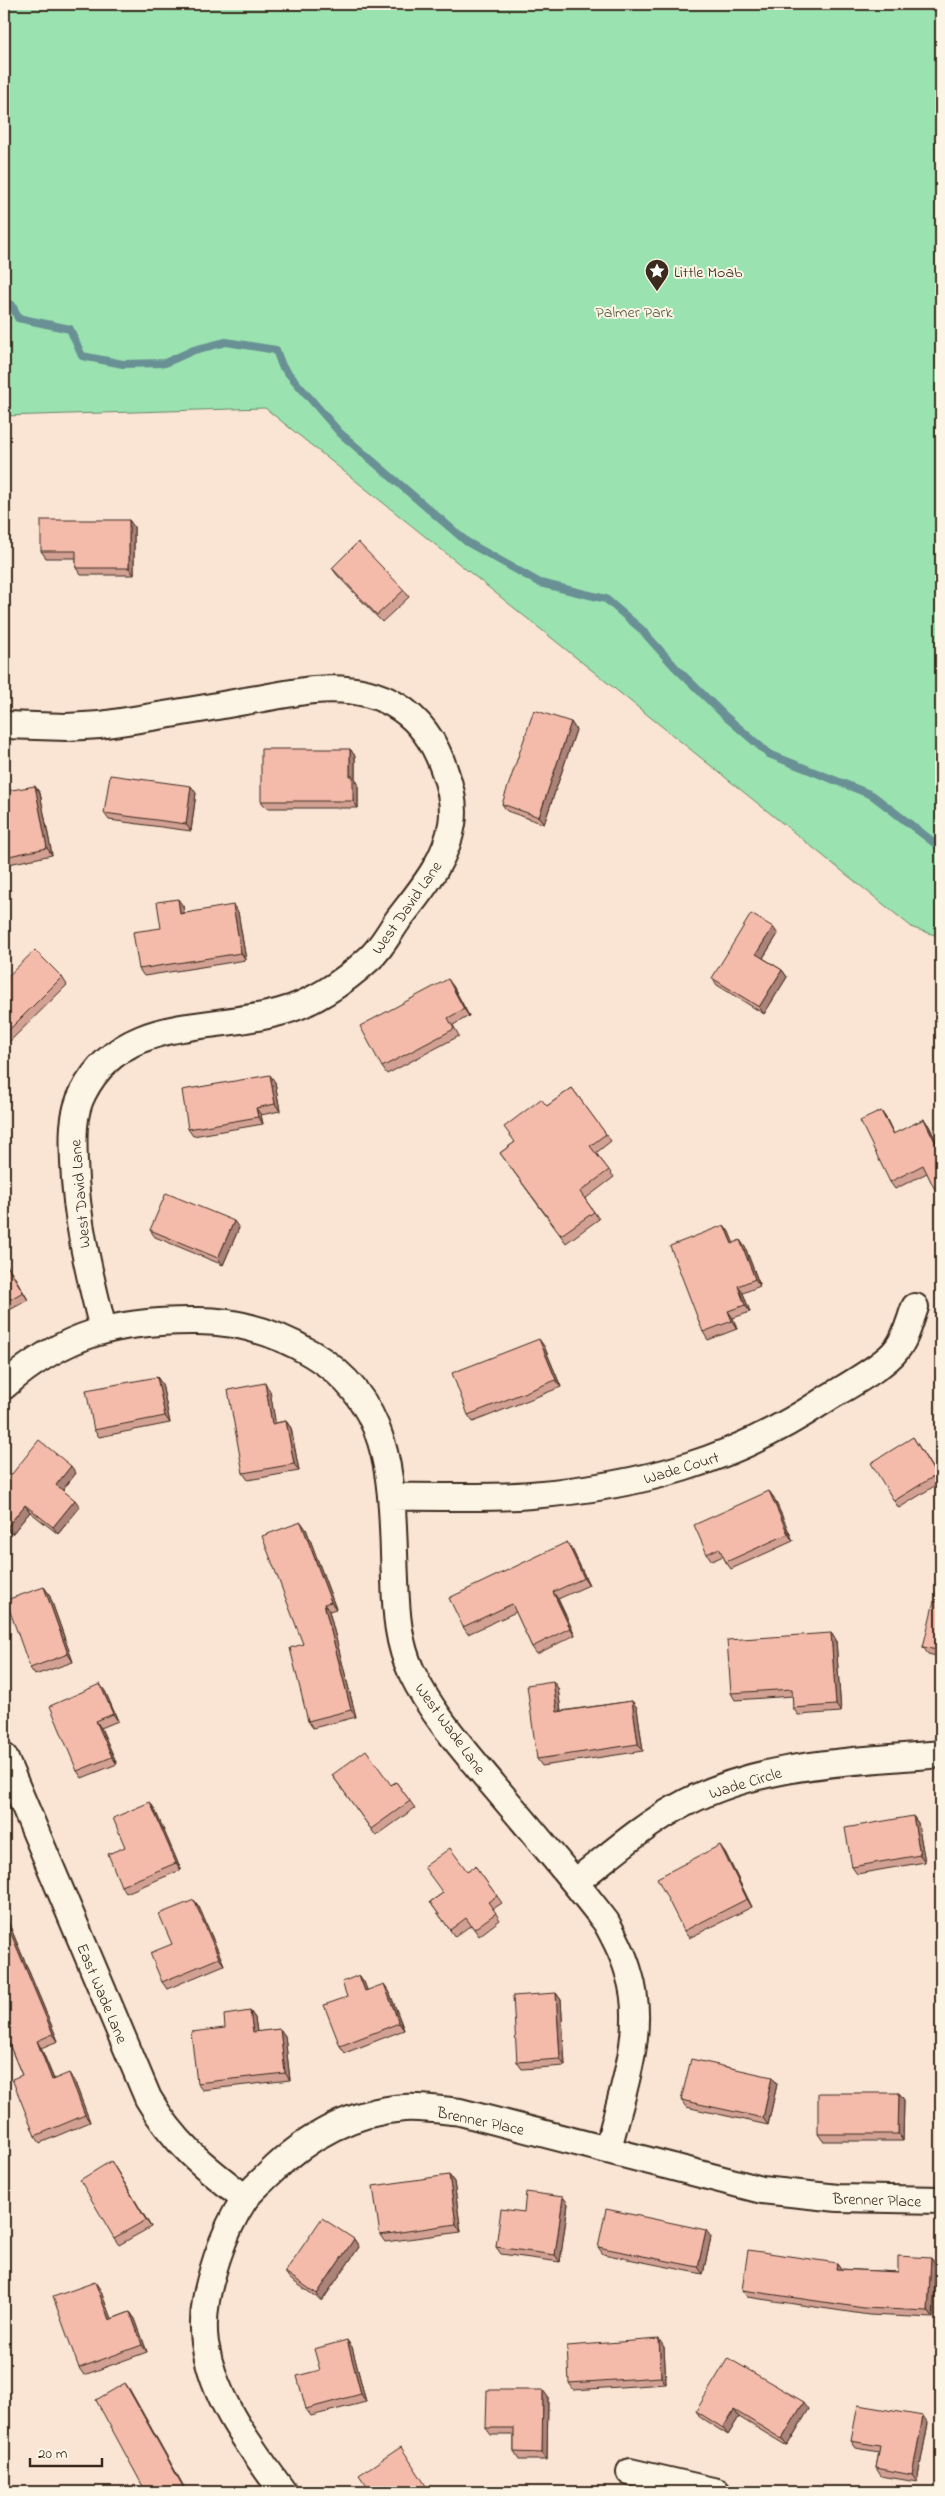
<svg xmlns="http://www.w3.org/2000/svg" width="945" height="2496" font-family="'Indie Flower',sans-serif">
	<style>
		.green { fill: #9ae2af; stroke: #6a8666 }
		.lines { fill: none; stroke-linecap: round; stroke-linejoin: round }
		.stream { stroke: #699195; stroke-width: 8 }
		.minor-casing { stroke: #3b2a1e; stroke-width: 30 }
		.minor { stroke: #fcf5e5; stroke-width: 26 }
		.wall { fill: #d2a193; stroke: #3b2a1e }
		.shaded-wall { fill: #ab8378; stroke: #3b2a1e }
		.building { fill: #f4bbab; stroke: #3b2a1e }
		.labels { text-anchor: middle; stroke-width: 4; stroke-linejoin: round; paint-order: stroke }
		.poi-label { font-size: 16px; fill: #3b2a1e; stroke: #fcf5e5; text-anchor: start }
		.park-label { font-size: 16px; fill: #535842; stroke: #fcf5e5 }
		.street-label { font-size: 16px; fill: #3b2a1e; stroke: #fcf5e5 }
	</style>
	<rect width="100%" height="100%" fill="#fae4d4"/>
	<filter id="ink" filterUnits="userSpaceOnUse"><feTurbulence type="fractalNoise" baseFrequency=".02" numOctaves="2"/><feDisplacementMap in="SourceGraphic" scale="10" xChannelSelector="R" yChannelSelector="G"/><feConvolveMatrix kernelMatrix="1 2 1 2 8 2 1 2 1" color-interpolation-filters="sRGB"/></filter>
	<g filter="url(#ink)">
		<path class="green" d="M4,4H941V937L913,928L265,408L4,416Z"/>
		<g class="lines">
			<path class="stream" d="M4,301L12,305L18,318L70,329L82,356L123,364L165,363L194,350L226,342L276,350L282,366L340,433L467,542L540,583L606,599L641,629L675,667L725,716L769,754L872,795L941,848"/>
			<defs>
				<path id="minor" d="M4,725L67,727L100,725C148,718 196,710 245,701C268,698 291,692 314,690C379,684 425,710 445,772C451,789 455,807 452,824C446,862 420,891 398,920C389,933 381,948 370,958C345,981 314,1003 280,1012C209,1032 123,1014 83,1093C72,1113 73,1139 74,1162C76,1220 89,1273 103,1329
					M4,1386C64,1333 119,1320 198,1321C238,1321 277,1333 312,1354C398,1405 391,1492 395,1580C396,1612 398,1644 412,1673C432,1715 465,1751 494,1786C532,1831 570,1875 606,1922C615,1938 624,1955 629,1974C647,2031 621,2094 608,2149
					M391,1497C437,1496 485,1499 531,1495C641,1486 731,1462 823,1401C842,1389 885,1366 897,1349C906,1338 910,1320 915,1307
					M4,1757L148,2098C174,2143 204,2167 245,2198
					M575,1882C608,1857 640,1828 676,1808C757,1762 851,1762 941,1754
					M630,2472L717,2492
					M283,2492C250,2446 214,2401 205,2343C201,2313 208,2286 217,2258C224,2237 232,2218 244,2200C250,2191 260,2183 268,2175C305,2138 350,2112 404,2108C422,2107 441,2110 460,2112L762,2190L838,2198L941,2200"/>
			</defs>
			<use href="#minor" class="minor-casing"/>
			<use href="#minor" class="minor"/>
		</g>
		<path class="wall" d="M129,520L134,527V575H81L76,568V558H46L41,551Z
			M332,568L404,590L409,597L382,622L337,575Z
			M571,722L576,730L544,824L507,811L502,804Z
			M350,749L355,756V778L358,784V808H266L261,801Z
			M40,793L52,855L4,865V808L9,807Z
			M196,793L191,831L109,820L104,813Z
			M183,906L184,913L238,912L246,960L144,976L139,969L161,928Z
			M778,934L763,958L782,970L787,977L764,1014L717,985L712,978Z
			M62,977L67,985L4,1047V980Z
			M453,986L469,1016L453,1025L459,1036L387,1074L382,1067Z
			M275,1082L280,1111L261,1115L263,1124L193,1136L188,1129Z
			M572,1088L611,1141L596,1153L614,1177L585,1199L599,1219L566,1243L500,1153L515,1142L547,1106Z
			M881,1111L886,1118L894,1134L924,1119L929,1126L941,1151V1200L927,1173L895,1189L890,1182Z
			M724,1225L729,1232L733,1243L745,1247L760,1286L743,1293L750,1312L733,1318L737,1329L708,1340L703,1332Z
			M239,1228L223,1265L155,1237L150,1230Z
			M4,1266L11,1271L28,1300L4,1313Z
			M544,1346L561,1387L473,1422L468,1415Z
			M157,1377L162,1384L170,1423L99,1437L94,1430Z
			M270,1391L275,1423L286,1421L291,1428L299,1471L248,1480L243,1473Z
			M913,1437L941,1482L899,1508L894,1501Z
			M76,1473L63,1490L80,1507L58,1534L30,1512L12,1534L4,1528V1484Z
			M769,1491L774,1498L793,1541L731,1569L726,1562L723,1556L712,1561L707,1554Z
			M306,1529L336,1609L329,1611L356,1717L313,1728L308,1721L303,1644Z
			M572,1549L589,1585L558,1599L575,1635L537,1654L532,1647L516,1612L468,1634L463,1627Z
			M44,1587L49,1594L73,1662L35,1675L30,1668Z
			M941,1603V1657L928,1654L923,1647Z
			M831,1633L836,1640L841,1712L798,1715L793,1708V1696L735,1700L731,1693Z
			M558,1688L561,1711L632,1701L637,1708L643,1751L542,1766L537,1759Z
			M105,1691L118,1721L101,1728L117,1764L82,1778L77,1771Z
			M332,1775L391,1785L396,1782L415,1808L376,1836Z
			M150,1802L155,1810L181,1870L126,1893L121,1886L125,1847Z
			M913,1816L918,1823L925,1862L857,1874L852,1867Z
			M725,1852L752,1907L689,1938L684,1931Z
			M475,1866L502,1903L493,1909L500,1920L479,1936L471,1925L455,1937L430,1902L443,1893L467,1871Z
			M194,1900L199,1907L224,1965L167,1989L162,1982L172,1944Z
			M4,1912L58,2041L41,2048L54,2079L74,2080L90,2122L40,2143L35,2136L22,2075L4,2032Z
			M359,1975L364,1982L367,1990L389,1991L404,2030L345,2053L340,2046L347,1997Z
			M556,1993L561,2000L565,2066L522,2069L517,2062Z
			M250,2011L255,2018L257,2032L280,2029L285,2036L290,2080L202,2090L197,2083L225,2028Z
			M772,2077L777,2084L768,2125L686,2107L681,2100Z
			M899,2093L904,2100L903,2141H823L818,2134Z
			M116,2169L151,2227L119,2245L114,2238Z
			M449,2175L454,2182L461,2232L385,2242L380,2235Z
			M563,2197L568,2204L560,2262L501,2254L496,2247L524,2212Z
			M711,2237L703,2274L603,2254L598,2247Z
			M354,2239L359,2247L322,2301L290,2279L285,2272Z
			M931,2258L936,2265L933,2318L869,2315L747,2297L742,2290L837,2263L841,2269L898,2272Z
			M100,2289L111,2319L130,2312L135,2319L147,2352L84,2375L79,2368Z
			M352,2347L366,2402L311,2416L306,2409L320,2370Z
			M664,2347L666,2384L574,2390L569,2383Z
			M548,2397L547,2460H519L514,2452V2435H491L486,2428Z
			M809,2409L787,2446L739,2417L728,2435L701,2418L696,2411Z
			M928,2423L917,2482L881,2476L876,2468L879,2452L856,2448L851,2441Z"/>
		<path class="shaded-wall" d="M129,520L134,527V575L129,568Z
			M571,722L576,730L544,824L539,817Z
			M350,749L355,756V778L358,784V808L353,801L350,776Z
			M35,786L40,793L52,855L47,848Z
			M191,786L196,793L191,831L186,824Z
			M178,899L183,906L185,921L180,914Z
			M233,905L238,912L246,960L241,953Z
			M773,927L778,934L761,961L756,954Z
			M782,970L787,977L764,1014L759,1007Z
			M448,979L453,986L469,1016L464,1009Z
			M270,1075L275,1082L280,1111L275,1104Z
			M256,1108L261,1115L263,1124L258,1117Z
			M881,1111L886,1118L897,1141L893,1134Z
			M924,1119L929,1126L941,1151V1154Z
			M234,1221L239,1228L223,1265L218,1258Z
			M724,1225L729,1232L737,1251L732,1244Z
			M740,1240L745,1247L760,1286L755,1279Z
			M6,1264L11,1271L28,1300L23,1292Z
			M738,1286L743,1293L750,1312L745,1305Z
			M728,1311L733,1318L737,1329L732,1321Z
			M539,1339L544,1346L561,1387L556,1380Z
			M157,1377L162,1384L170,1423L165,1416Z
			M265,1383L270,1391L277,1431L272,1424Z
			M286,1421L291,1428L299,1471L294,1464Z
			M71,1466L76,1473L61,1492L56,1485Z
			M769,1491L774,1498L793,1541L788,1534Z
			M75,1500L80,1507L58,1534L53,1527Z
			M25,1505L30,1512L12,1534L7,1527Z
			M301,1522L306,1529L336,1609L331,1602Z
			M567,1542L572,1549L589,1585L584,1578Z
			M44,1587L49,1594L73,1662L68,1654Z
			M553,1592L558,1599L575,1635L570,1628Z
			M324,1604L329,1611L356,1717L351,1710Z
			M831,1633L836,1640L841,1712L836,1705Z
			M553,1681L558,1688L562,1719L557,1712Z
			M100,1684L105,1691L118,1721L113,1714Z
			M632,1701L637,1708L643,1751L638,1744Z
			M96,1721L101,1728L117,1764L112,1757Z
			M150,1802L155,1810L181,1870L176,1863Z
			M913,1816L918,1823L925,1862L920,1855Z
			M720,1845L725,1852L752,1907L747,1899Z
			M194,1900L199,1907L224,1965L219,1958Z
			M4,1912L58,2041L53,2034L4,1917Z
			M359,1975L364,1982L370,1998L365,1991Z
			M384,1984L389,1991L404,2030L399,2023Z
			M556,1993L561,2000L565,2066L560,2059Z
			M250,2011L255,2018L258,2039L253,2032Z
			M280,2029L285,2036L290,2080L285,2073Z
			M37,2041L41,2048L57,2087L52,2080Z
			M69,2073L74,2080L90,2122L85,2115Z
			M772,2077L777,2084L768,2125L763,2118Z
			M899,2093L904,2100L903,2141L898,2134Z
			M111,2161L116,2169L151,2227L146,2220Z
			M449,2175L454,2182L461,2232L456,2224Z
			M563,2197L568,2204L560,2262L555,2255Z
			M706,2230L711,2237L703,2274L698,2267Z
			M354,2239L359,2247L322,2301L317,2294Z
			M931,2258L936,2265L933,2318L928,2311Z
			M837,2263L842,2270L836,2269Z
			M95,2282L100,2289L114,2327L109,2320Z
			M130,2312L135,2319L147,2352L142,2345Z
			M659,2339L664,2347L666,2384L661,2377Z
			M347,2340L352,2347L366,2402L361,2394Z
			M125,2383L130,2390L187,2492H186Z
			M543,2390L548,2397L547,2460L542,2453Z
			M804,2402L809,2409L787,2446L782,2439Z
			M734,2410L739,2417L728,2435L723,2428Z
			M923,2416L928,2423L917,2482L912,2475Z"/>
		<path class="building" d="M41,520H129V568H76V551H41Z
			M358,542L404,590L377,615L332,568Z
			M534,710L571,722L539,817L502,804Z
			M261,749H350V776H353V801H261Z
			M110,775L191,786L186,824L104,813Z
			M35,786L47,848L4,857V808L9,807L6,791Z
			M178,899L180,914L233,905L241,953L139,969L133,932L161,928L157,902Z
			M751,914L773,927L756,954L782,970L759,1007L712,978Z
			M35,950L62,977L4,1035V980Z
			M448,979L464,1009L448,1018L454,1029L382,1067L360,1026Z
			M270,1075L275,1104L256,1108L258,1117L188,1129L182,1090Z
			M572,1088L606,1134L590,1146L609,1170L580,1192L594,1212L561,1235L500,1153L515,1142L504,1127L541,1099L547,1106Z
			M881,1111L893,1134L924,1119L941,1154V1195L938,1196L923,1165L890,1182L860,1121Z
			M166,1193L234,1221L218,1258L150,1230Z
			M724,1225L732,1244L740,1240L755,1279L738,1286L745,1305L728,1311L732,1321L703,1332L670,1246Z
			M6,1264L23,1292L4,1303V1266Z
			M539,1339L556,1380L468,1415L452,1373Z
			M157,1377L165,1416L94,1430L86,1390Z
			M265,1383L272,1424L286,1421L294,1464L243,1473L228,1390Z
			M913,1437L936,1475L894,1501L871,1463Z
			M39,1440L71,1466L56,1485L75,1500L53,1527L25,1505L7,1527L4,1524V1484Z
			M769,1491L788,1534L726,1562L719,1548L707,1554L694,1525Z
			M301,1522L331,1602L324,1604L351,1710L308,1721L290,1648L303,1644L262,1536Z
			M567,1542L584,1578L553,1592L570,1628L532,1647L512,1604L463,1627L449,1598Z
			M44,1587L68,1654L30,1668L6,1600Z
			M934,1601L941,1603V1651L923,1647Z
			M831,1633L836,1705L793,1708L792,1689L731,1693L727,1640Z
			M553,1681L557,1712L632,1701L638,1744L537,1759L527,1685Z
			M100,1684L113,1714L96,1721L112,1757L77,1771L50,1706Z
			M366,1750L391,1785L396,1782L410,1801L371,1829L332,1775Z
			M150,1802L176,1863L121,1886L108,1854L125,1847L113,1818Z
			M913,1816L920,1855L852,1867L845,1828Z
			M720,1845L747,1899L684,1931L657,1878Z
			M450,1848L467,1871L475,1866L497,1896L488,1902L496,1913L474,1929L466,1918L450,1930L430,1902L443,1893L424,1867Z
			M194,1900L219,1958L162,1982L150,1953L172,1944L159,1914Z
			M4,1917L53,2034L37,2041L52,2080L69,2073L85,2115L35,2136L12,2079L22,2075L4,2032Z
			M359,1975L365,1991L384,1984L399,2023L340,2046L324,2005L347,1997L342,1982Z
			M556,1993L560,2059L517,2062L513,1996Z
			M250,2011L253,2032L280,2029L285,2073L197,2083L191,2032L225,2028L224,2015Z
			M691,2059L772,2077L763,2118L681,2100Z
			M818,2093H899L898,2134H818Z
			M111,2161L146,2220L114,2238L80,2180Z
			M449,2175L456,2224L380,2235L373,2186Z
			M526,2192L563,2197L555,2255L496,2247L501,2209L524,2212Z
			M606,2209L706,2230L698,2267L598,2247Z
			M322,2218L354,2239L317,2294L285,2272Z
			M748,2250L837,2263L836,2269L898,2272V2256L931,2258L928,2311L864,2308L742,2290Z
			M95,2282L109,2320L130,2312L142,2345L79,2368L53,2297Z
			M659,2339L661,2377L569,2383L567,2346Z
			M347,2340L361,2394L306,2409L297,2376L320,2370L314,2349Z
			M728,2358L804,2402L782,2439L734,2410L723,2428L696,2411Z
			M125,2383L186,2492H146L96,2400Z
			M487,2390H543L542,2453L514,2452V2428H486Z
			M858,2405L923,2416L912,2475L876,2468L880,2446L851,2441Z
			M401,2447L430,2492H371L359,2475Z
			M206,2486L210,2492H197Z"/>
	</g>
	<defs>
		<symbol id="sight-pin" viewBox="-11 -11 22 30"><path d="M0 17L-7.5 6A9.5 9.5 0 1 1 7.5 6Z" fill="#3b2a1e" stroke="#fcf5e5"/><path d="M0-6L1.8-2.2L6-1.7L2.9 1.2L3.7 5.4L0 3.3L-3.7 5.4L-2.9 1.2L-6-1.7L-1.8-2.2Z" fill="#fff"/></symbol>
	</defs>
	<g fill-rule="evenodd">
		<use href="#sight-pin" x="643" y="257" width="28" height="38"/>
	</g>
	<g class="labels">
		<g class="poi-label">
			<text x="674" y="277">Little Moab</text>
		</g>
		<g class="park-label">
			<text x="634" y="317">Palmer Park</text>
		</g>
		<g class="street-label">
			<text transform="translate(406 907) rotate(-55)" y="6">West David Lane</text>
			<text transform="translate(79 1194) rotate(-95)" y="6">West David Lane</text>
			<text transform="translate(681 1467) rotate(-17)" y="6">Wade Court</text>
			<text transform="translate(451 1728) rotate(54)" y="6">West Wade Lane</text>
			<text transform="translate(745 1782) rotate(-17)" y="6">Wade Circle</text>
			<text transform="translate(103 1993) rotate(67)" y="6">East Wade Lane</text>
			<text transform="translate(481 2120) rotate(12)" y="6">Brenner Place</text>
			<text transform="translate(877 2199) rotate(2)" y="6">Brenner Place</text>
		</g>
	</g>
	<rect width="945" height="2496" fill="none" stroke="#fcf5e5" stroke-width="20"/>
	<rect x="10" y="10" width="925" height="2476" fill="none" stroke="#3b2a1e" stroke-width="2" filter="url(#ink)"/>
	<path d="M30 2458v8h72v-8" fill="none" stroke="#3b2a1e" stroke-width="2.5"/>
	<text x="38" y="2458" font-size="15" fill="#3b2a1e" stroke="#fcf5e5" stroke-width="4" paint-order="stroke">20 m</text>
</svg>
